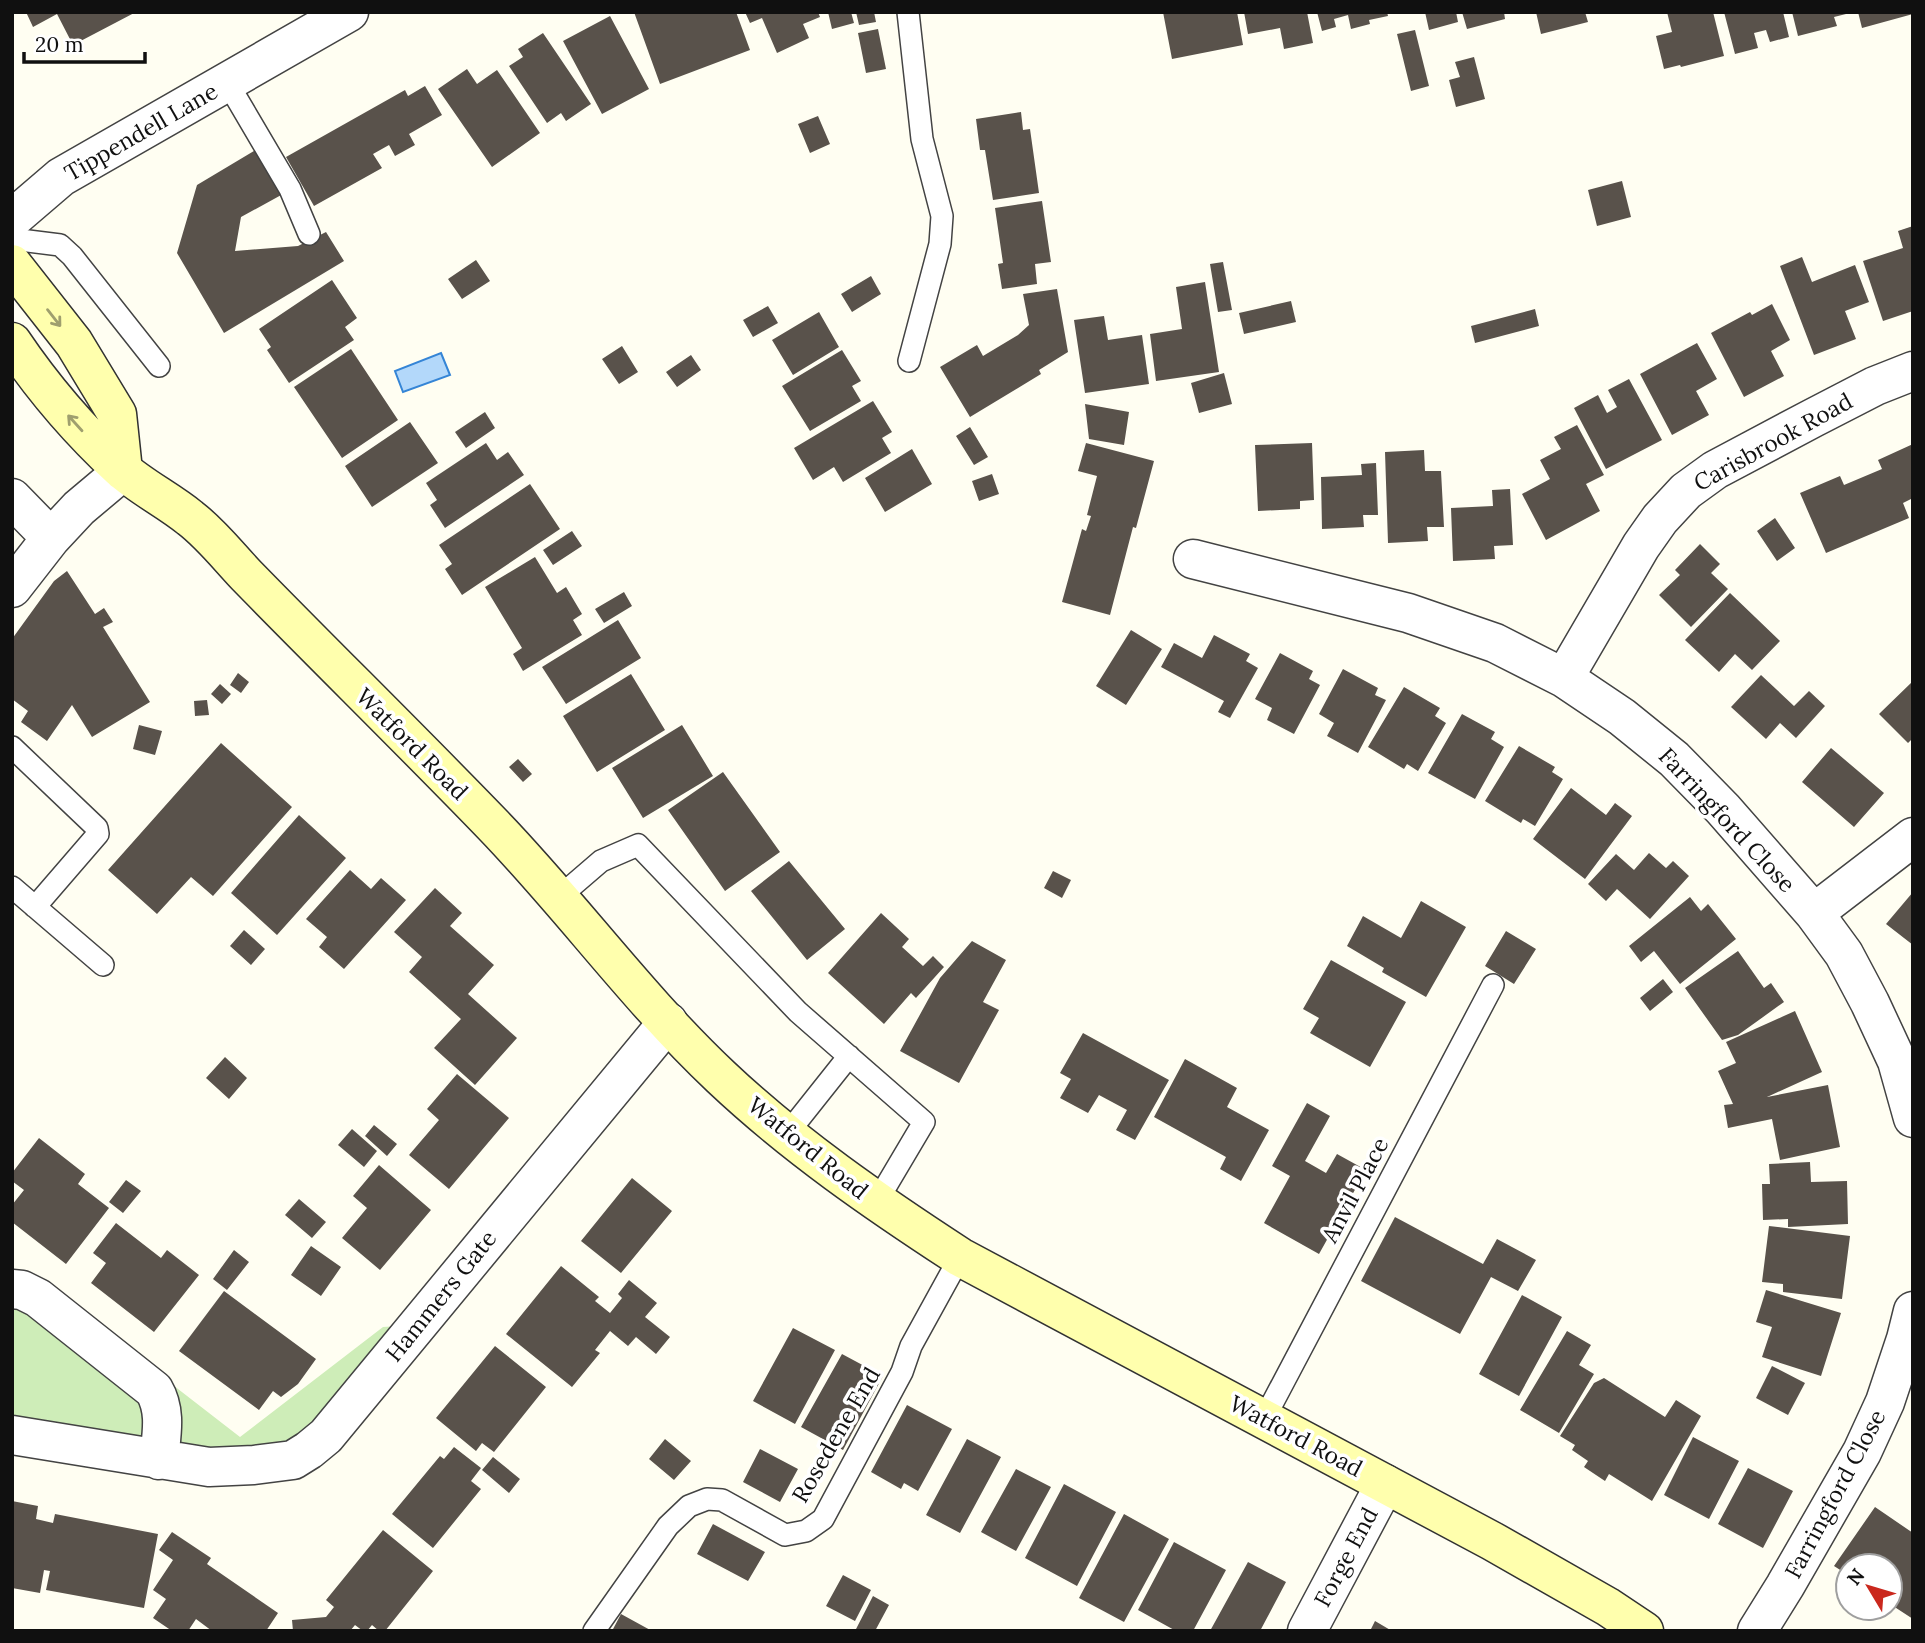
<svg xmlns="http://www.w3.org/2000/svg" width="1925" height="1643" font-family="Lora,serif">
	<style>
		.green { fill: #ceedb8 }
		.water { fill: #b3d8fa; stroke: #3585d6; stroke-width: 2 }
		.building { fill: #59524b }
		.lines { fill: none; stroke-linecap: round; stroke-linejoin: round }
		.service-casing { stroke: #434343; stroke-width: 24 }
		.minor-casing { stroke: #434343; stroke-width: 41 }
		.tertiary-casing { stroke: #434343; stroke-width: 41 }
		.secondary-casing { stroke: #323232; stroke-width: 41 }
		.service { stroke: #fff; stroke-width: 21 }
		.minor { stroke: #fff; stroke-width: 38 }
		.tertiary { stroke: #fff; stroke-width: 38 }
		.secondary { stroke: #ffffad; stroke-width: 38 }
		.oneway { stroke: #9f9f6e }
		.labels { text-anchor: middle; stroke-width: 7; stroke-linejoin: round; paint-order: stroke }
		.street-label { font-size: 23px; fill: #101010; stroke: #fff }
	</style>
	<rect width="100%" height="100%" fill="#fffef2"/>
	<path class="green" d="M12,1300L144,1394L148,1429L141,1438L12,1422Z
		M398,1326L317,1424L286,1446L197,1453L184,1446L178,1439L169,1382L240,1437L383,1327Z"/>
	<path class="water" d="M441,353L450,375L403,392L395,371Z"/>
	<path class="building" d="M26,12H136L73,45L57,14L33,27Z
		M634,12H736L750,50L660,84Z
		M745,12H818L820,17L803,24L809,38L777,53L762,18L750,23Z
		M828,12H851L854,23L832,29Z
		M856,12H874L876,22L859,25Z
		M1163,12H1237L1243,45L1172,59Z
		M1244,12H1307L1313,43L1284,49L1280,28L1248,34Z
		M1317,12H1387L1388,16L1369,20L1370,24L1351,29L1348,15L1334,19L1336,27L1322,31Z
		M1425,12H1456L1458,22L1429,30Z
		M1462,12H1504L1505,19L1467,29Z
		M1536,12H1585L1588,22L1541,34Z
		M1667,12H1713L1724,56L1681,67L1680,65L1664,69L1656,36L1672,32Z
		M1724,12H1783L1789,37L1770,42L1766,30L1754,33L1758,48L1735,54Z
		M1792,12H1850V13L1834,17L1837,26L1798,36Z
		M1858,12H1913V14L1862,28Z
		M610,16L649,89L602,114L563,41Z
		M878,29L886,69L866,73L858,33Z
		M1415,30L1429,86L1411,91L1397,34Z
		M543,33L591,104L566,121L561,113L547,123L509,66L523,57L518,49Z
		M1474,57L1485,99L1456,107L1449,80L1460,77L1455,62Z
		M467,69L477,84L497,70L540,133L492,167L438,89Z
		M425,86L442,115L409,134L415,145L395,156L389,145L373,154L382,168L314,206L286,157L405,90L408,96Z
		M1021,112L1023,130L1030,129L1039,193L993,200L985,150H980L976,119Z
		M818,116L830,144L810,153L798,124Z
		M259,148L283,194L241,217L235,251L298,246L326,232L344,261L224,333L177,253L197,185Z
		M1622,181L1631,217L1597,226L1588,190Z
		M1042,201L1051,262L1035,264L1037,284L1002,289L998,264L1003,263L995,208Z
		M1913,226L1911,273L1913,311L1883,321L1863,261L1903,248L1898,231Z
		M1802,257L1812,282L1855,265L1869,302L1845,311L1856,339L1814,355L1780,266Z
		M476,260L490,281L462,299L448,279Z
		M1223,262L1232,310L1218,312L1210,264Z
		M871,276L881,294L852,312L841,294Z
		M332,280L357,318L345,327L354,340L289,383L267,350L271,347L259,329Z
		M1205,282L1219,372L1156,381L1150,334L1182,329L1176,287Z
		M1057,289L1068,352L1039,370L1041,374L970,417L940,367L977,345L983,356L1018,335L1029,325L1023,294Z
		M1291,301L1296,322L1244,334L1239,313Z
		M1772,304L1790,340L1771,351L1784,376L1744,397L1711,333L1750,312L1752,315Z
		M768,306L778,323L753,337L743,320Z
		M1535,309L1539,326L1475,343L1471,326Z
		M819,312L839,347L793,375L772,340Z
		M1104,316L1108,340L1142,335L1149,384L1085,393L1074,320Z
		M1697,343L1717,379L1696,391L1709,415L1672,435L1640,374Z
		M622,346L638,372L619,384L602,359Z
		M351,349L398,420L342,458L294,387Z
		M842,350L861,381L852,386L861,401L810,431L782,386Z
		M691,355L701,370L677,387L666,372Z
		M1224,373L1232,404L1199,413L1191,383Z
		M1629,379L1662,440L1606,469L1574,408L1598,395L1607,413L1617,407L1608,390Z
		M873,401L892,432L882,438L891,453L843,482L834,467L813,480L794,448Z
		M1085,404L1129,412L1124,445L1089,439Z
		M485,412L495,428L466,448L455,432Z
		M410,422L438,463L372,507L345,466Z
		M1577,425L1604,475L1586,484L1600,511L1546,540L1522,494L1550,479L1540,460L1561,449L1554,437Z
		M970,427L988,457L974,465L956,436Z
		M486,443L497,460L508,452L524,475L445,528L430,505L437,500L426,483Z
		M1086,443L1154,461L1136,528L1133,527L1110,615L1062,602L1082,529L1086,531L1091,516L1087,515L1097,476L1078,471Z
		M1312,443L1314,500L1300,501V509L1258,511L1255,445Z
		M1913,444V498L1903,503L1909,518L1826,553L1800,493L1840,476L1844,485L1882,469L1878,460Z
		M912,449L932,484L885,512L865,478Z
		M1424,450L1425,471H1441L1444,527H1427L1428,541L1388,543L1385,452Z
		M1376,463L1378,515H1363L1364,527L1322,529L1321,477L1362,475L1361,464Z
		M992,474L999,494L979,501L972,481Z
		M530,484L560,529L462,595L445,569L452,564L439,545Z
		M1510,489L1513,545L1494,546L1495,559L1453,561L1451,508L1493,506L1492,490Z
		M1775,518L1795,548L1777,561L1757,531Z
		M572,531L582,546L553,565L543,550Z
		M1700,544L1720,564L1711,573L1728,589L1691,627L1659,595L1680,575L1675,570Z
		M535,557L557,593L566,587L582,614L573,620L582,635L523,671L513,654L522,648L485,587Z
		M67,571L95,614L104,608L113,622L103,627L150,702L92,737L72,705L47,741L21,722L28,711L12,699V639L54,581Z
		M624,592L632,606L604,623L595,609Z
		M1730,593L1780,641L1752,670L1735,654L1719,672L1685,640Z
		M618,620L641,658L566,704L542,667Z
		M1131,630L1162,649L1126,705L1096,686Z
		M1214,635L1250,654L1246,661L1258,668L1230,718L1218,712L1224,701L1161,667L1174,643L1202,658Z
		M1280,653L1313,671L1309,679L1320,685L1294,734L1267,720L1272,708L1255,699Z
		M1343,669L1378,688L1375,695L1386,700L1358,753L1327,736L1334,723L1319,714Z
		M238,673L249,682L241,693L230,685Z
		M631,674L665,730L597,772L563,716Z
		M1761,675L1794,706L1809,691L1825,706L1796,738L1780,723L1766,739L1731,707Z
		M1913,681V738L1908,743L1879,714Z
		M220,684L231,694L222,704L211,694Z
		M1404,687L1440,708L1435,716L1446,723L1418,771L1407,764L1404,769L1368,747Z
		M207,700L209,715L195,716L194,701Z
		M1462,714L1495,732L1491,739L1504,747L1475,799L1428,773Z
		M139,725L162,731L155,755L133,749Z
		M682,725L713,776L643,818L612,768Z
		M221,743L292,807L213,896L191,877L157,914L108,870Z
		M1519,746L1555,767L1552,772L1563,779L1535,826L1523,819L1521,823L1485,801Z
		M1831,748L1884,793L1854,827L1802,782Z
		M518,759L532,774L523,782L509,767Z
		M723,772L780,852L725,891L668,810Z
		M1571,788L1606,815L1615,803L1632,816L1585,879L1533,839Z
		M299,815L346,858L277,935L231,893Z
		M1649,853L1666,868L1673,861L1689,876L1650,919L1617,889L1606,901L1588,884L1616,854L1634,870Z
		M789,861L845,929L807,960L751,891Z
		M350,870L371,889L381,878L406,900L344,969L319,947L327,937L306,919Z
		M1053,871L1071,880L1062,898L1044,888Z
		M435,888L462,913L450,926L494,965L468,994L517,1038L475,1085L434,1048L461,1019L409,972L422,957L394,932Z
		M1913,892V945L1886,924Z
		M1690,897L1701,911L1708,904L1736,939L1680,984L1654,951L1641,962L1629,946Z
		M1421,901L1466,927L1426,997L1382,972L1384,968L1347,946L1363,916L1401,938Z
		M881,913L909,939L902,947L923,966L933,956L944,967L916,998L911,993L884,1024L828,973Z
		M244,930L265,949L251,965L230,946Z
		M1506,931L1536,949L1514,984L1485,966Z
		M972,941L1006,960L983,1002L999,1010L959,1083L900,1051L940,978Z
		M1738,951L1764,988L1771,983L1784,1002L1738,1035L1722,1040L1685,988Z
		M1331,960L1406,1002L1370,1067L1310,1033L1319,1018L1303,1009Z
		M1663,979L1673,992L1650,1011L1640,998Z
		M1795,1011L1822,1072L1767,1097L1828,1085L1840,1147L1780,1160L1772,1119L1728,1128L1724,1105L1733,1104L1718,1071L1736,1063L1726,1042Z
		M1083,1033L1169,1080L1135,1140L1116,1130L1127,1110L1099,1095L1088,1113L1060,1098L1071,1079L1060,1073Z
		M225,1057L247,1078L229,1099L206,1078Z
		M1185,1059L1237,1088L1227,1107L1269,1130L1241,1181L1220,1169L1226,1157L1154,1117Z
		M457,1074L509,1118L449,1189L409,1155L439,1120L427,1109Z
		M1307,1103L1330,1116L1305,1161L1326,1173L1337,1154L1366,1170L1319,1254L1264,1223L1290,1176L1272,1166Z
		M374,1125L397,1144L387,1156L365,1136Z
		M352,1129L377,1151L364,1167L338,1145Z
		M39,1138L85,1174L78,1184L109,1208L66,1264L12,1222V1205L24,1190L12,1181V1173Z
		M1810,1162L1811,1182L1847,1181L1848,1224L1788,1227V1219L1763,1220L1762,1184H1770L1769,1164Z
		M379,1165L431,1210L380,1270L342,1238L367,1208L353,1196Z
		M632,1178L672,1211L621,1273L581,1241Z
		M126,1180L141,1191L123,1213L109,1202Z
		M299,1199L326,1222L312,1238L285,1215Z
		M1395,1217L1483,1264L1497,1239L1536,1260L1518,1291L1491,1277L1460,1334L1361,1281Z
		M116,1223L161,1258L167,1250L199,1275L154,1332L91,1283L106,1263L93,1253Z
		M1769,1226L1850,1236L1842,1299L1783,1292V1284L1762,1282Z
		M311,1246L341,1267L321,1296L291,1275Z
		M234,1250L249,1262L227,1290L213,1279Z
		M561,1266L599,1297L595,1301L610,1313L622,1298L618,1294L629,1280L657,1303L645,1317L670,1337L656,1354L636,1337L628,1346L610,1331L595,1350L600,1353L572,1387L506,1334Z
		M1766,1290L1841,1313L1821,1376L1762,1357L1772,1327L1756,1322Z
		M224,1291L316,1359L298,1384L281,1397L273,1391L259,1410L179,1351Z
		M1522,1295L1562,1317L1519,1396L1479,1374Z
		M793,1328L835,1350L795,1424L753,1401Z
		M1567,1331L1591,1345L1579,1365L1594,1374L1559,1433L1520,1410Z
		M495,1346L546,1387L494,1452L482,1443L476,1451L436,1418Z
		M842,1354L883,1376L843,1450L801,1427Z
		M1772,1366L1805,1383L1788,1415L1756,1398Z
		M1604,1378L1665,1417L1676,1400L1701,1416L1652,1501L1609,1474L1605,1481L1584,1467L1588,1461L1572,1450L1575,1445L1560,1436L1594,1383Z
		M907,1405L952,1429L918,1491L904,1483L901,1489L871,1472Z
		M1693,1437L1739,1461L1709,1519L1664,1495Z
		M665,1439L691,1461L674,1480L649,1459Z
		M967,1439L1001,1457L960,1533L926,1515Z
		M454,1447L481,1468L471,1481L481,1489L433,1548L392,1514L440,1456L444,1459Z
		M760,1449L798,1469L780,1502L743,1482Z
		M493,1457L520,1479L509,1493L482,1470Z
		M1748,1468L1793,1491L1763,1548L1718,1524Z
		M1016,1469L1051,1487L1016,1551L981,1532Z
		M1064,1484L1116,1512L1077,1586L1025,1558Z
		M12,1501L38,1506L36,1519L53,1523L55,1514L158,1534L144,1608L46,1590L50,1571L44,1570L40,1593L12,1588Z
		M1875,1507L1913,1533V1619L1890,1604V1566H1848V1575L1834,1566Z
		M1124,1514L1169,1539L1124,1622L1079,1598Z
		M713,1524L765,1552L748,1581L697,1554Z
		M383,1530L433,1571L385,1631H379L372,1625L367,1631H363L355,1625L350,1631H293L292,1620L326,1617L334,1607L326,1600Z
		M172,1532L211,1558L207,1564L278,1613L266,1631H212L196,1619L188,1631H172L153,1618L166,1599L153,1590L173,1560L159,1550Z
		M1174,1542L1226,1570L1193,1631H1176L1138,1610Z
		M1248,1562L1286,1582L1260,1631H1210Z
		M843,1575L871,1590L855,1621L826,1606Z
		M873,1596L889,1605L875,1631H855Z
		M621,1614L652,1631H612Z
		M1375,1621L1392,1631H1370Z"/>
	<g class="lines">
		<defs>
			<path id="service" d="M908,12L922,139L942,216L940,244L909,361
				M227,82L290,189L309,234
				M12,239L60,245L72,256L159,366
				M12,747L97,828L98,834L35,907
				M12,887L103,965
				M558,898L601,861L638,845L798,1012L924,1122L876,1203
				M787,1134L849,1056
				M1264,1419L1493,985
				M594,1631L668,1526L689,1506L707,1499L722,1500L785,1535L806,1531L823,1519L902,1372L911,1346L960,1257"/>
			<path id="minor" d="M12,498L51,538
				M1193,559L1408,613L1495,643L1564,678L1622,717L1674,759L1723,809L1814,913L1844,954L1870,1003L1897,1061L1913,1118
				M12,588L51,538L79,508L123,471
				M1564,678L1641,546L1660,519L1686,491L1715,470L1813,418L1875,386L1913,371
				M1814,913L1913,837
				M12,1289L22,1290L38,1298L154,1390C167,1412 161,1436 159,1460
				M12,1435L209,1467L254,1465L293,1460L309,1450L326,1436L668,1022
				M1307,1631L1385,1484
				M1757,1631L1785,1586L1862,1452L1885,1402L1906,1339L1913,1311"/>
			<path id="tertiary" d="M12,219L61,177L349,12"/>
			<path id="secondary" d="M12,264L74,343L117,414L123,471
				M12,342C43,388 79,430 120,468C141,487 168,500 190,518C211,534 228,556 246,575C328,659 412,741 494,826C572,907 639,1000 721,1077C794,1146 877,1203 960,1257L1492,1541L1608,1607L1644,1631"/>
		</defs>
		<use href="#service" class="service-casing"/>
		<use href="#minor" class="minor-casing"/>
		<use href="#tertiary" class="tertiary-casing"/>
		<use href="#secondary" class="secondary-casing"/>
		<use href="#service" class="service"/>
		<use href="#minor" class="minor"/>
		<use href="#tertiary" class="tertiary"/>
		<use href="#secondary" class="secondary"/>
	</g>
	<defs><path id="oneway-shaft" d="M-6 0H5M1.5-3L5.5 0L1.5 3" fill="none" stroke-width="1.6" stroke-linecap="round" stroke-linejoin="round" transform="scale(1.75)"/></defs>
	<g class="oneway">
		<use href="#oneway-shaft" transform="translate(54 318) rotate(52)"/>
		<use href="#oneway-shaft" transform="translate(75 423) rotate(-132)"/>
	</g>
	<g class="labels">
		<g class="street-label">
			<text transform="translate(141 132) rotate(-30)" y="8">Tippendell Lane</text>
			<text transform="translate(1773 442) rotate(-29)" y="8">Carisbrook Road</text>
			<text transform="translate(412 744) rotate(45)" y="8">Watford Road</text>
			<text transform="translate(1727 820) rotate(47)" y="8">Farringford Close</text>
			<text transform="translate(808 1148) rotate(39)" y="8">Watford Road</text>
			<text transform="translate(1355 1190) rotate(-62)" y="8">Anvil Place</text>
			<text transform="translate(441 1296) rotate(-51)" y="8">Hammers Gate</text>
			<text transform="translate(836 1435) rotate(-60)" y="8">Rosedene End</text>
			<text transform="translate(1296 1436) rotate(28)" y="8">Watford Road</text>
			<text transform="translate(1835 1494) rotate(-62)" y="8">Farringford Close</text>
			<text transform="translate(1346 1557) rotate(-62)" y="8">Forge End</text>
		</g>
	</g>
	<rect width="1925" height="1643" fill="none" stroke="#101010" stroke-width="28"/>
	<g transform="translate(1869 1587) rotate(308)"><circle r="33" fill="#ffffff" stroke="#9f9f9f" stroke-width="2"/>
	<path d="M0-5L12 26L0 18L-12 26Z" fill="#ca281d"/>
	<text y="-10" font-size="19" font-weight="bold" text-anchor="middle" fill="#101010">N</text>
	</g>
	<path d="M24 52v10h121v-10" fill="none" stroke="#101010" stroke-width="3.5"/>
	<text x="35" y="52" font-size="21" fill="#101010" stroke="#ffffff" stroke-width="5" paint-order="stroke">20 m</text>
</svg>
